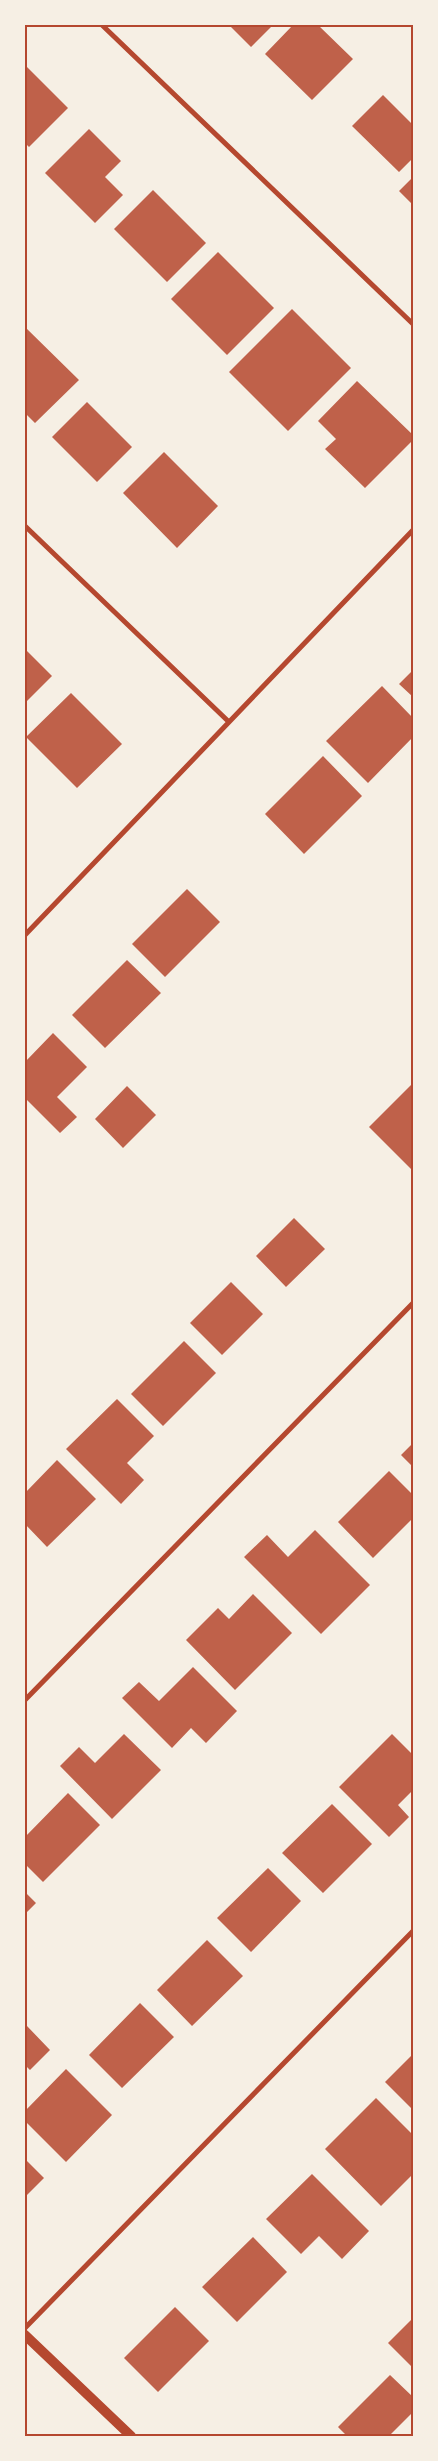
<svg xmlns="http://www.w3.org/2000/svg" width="438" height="2461" font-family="'Open Sans',sans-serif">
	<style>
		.building { fill: #bf614a }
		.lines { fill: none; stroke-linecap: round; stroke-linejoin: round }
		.minor { stroke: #b5482f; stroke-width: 5 }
		.secondary { stroke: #b5482f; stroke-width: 10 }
		.neatline { fill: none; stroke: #b5482f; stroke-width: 2 }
	</style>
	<rect width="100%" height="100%" fill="#f6efe4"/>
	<path class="building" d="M229,25H273L251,47Z
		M293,25H318L353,59L312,100L265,54Z
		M25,65L68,108L29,147L25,143Z
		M383,95L413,125V158L399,172L352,126Z
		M89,129L121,161L105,177L123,195L95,223L45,173Z
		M413,177V205L399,191Z
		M153,190L206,243L167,282L114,229Z
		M218,252L274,308L227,355L171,299Z
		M292,309L351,368L288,431L229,372Z
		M25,327L79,380L35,423L25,413Z
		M357,381L413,435V440L365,488L325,449L336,439L318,421Z
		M87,402L132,447L97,482L52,437Z
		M164,452L218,506L177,548L123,493Z
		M25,649L52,676L25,703Z
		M413,670V697L399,684Z
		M382,686L413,718V737L368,783L326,741Z
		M71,693L122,744L77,788L26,737Z
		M323,756L362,796L304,854L265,814Z
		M187,889L220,922L165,977L132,944Z
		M127,960L161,993L105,1048L72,1015Z
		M53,1033L87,1067L57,1097L77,1117L60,1133L25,1098V1062Z
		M413,1083V1171L369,1127Z
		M127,1086L156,1115L123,1148L95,1119Z
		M294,1218L325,1249L286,1287L256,1256Z
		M231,1282L263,1314L222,1355L190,1323Z
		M184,1341L216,1373L163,1426L131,1394Z
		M117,1399L154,1436L127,1463L144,1480L121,1504L66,1449Z
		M413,1443V1467L401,1455Z
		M57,1460L96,1499L47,1547L25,1524V1493Z
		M389,1471L413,1495V1518L373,1558L338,1522Z
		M315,1530L370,1585L321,1634L244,1557L267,1535L288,1557Z
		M253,1594L292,1633L235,1690L186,1640L218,1608L229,1619Z
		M193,1667L237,1711L206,1743L191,1728L172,1748L122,1698L139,1682L159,1701Z
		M124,1734L161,1770L112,1819L60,1766L79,1747L95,1763Z
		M392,1734L413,1755V1790L398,1805L409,1817L389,1837L339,1787Z
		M68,1793L100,1825L43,1882L25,1864V1837Z
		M332,1804L372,1844L323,1893L282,1853Z
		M268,1868L301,1901L251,1952L217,1918Z
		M25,1892L36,1903L25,1914Z
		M207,1940L243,1976L192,2026L157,1990Z
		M140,2003L174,2037L122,2088L89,2055Z
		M27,2026L50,2050L30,2070L25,2065V2028Z
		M413,2054V2110L385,2082Z
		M66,2069L112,2115L66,2162L25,2121V2111Z
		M376,2098L413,2135V2174L381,2206L325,2149Z
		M25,2159L44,2178L25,2197Z
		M312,2174L369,2231L342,2259L319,2236L301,2254L266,2219Z
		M253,2237L287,2272L237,2322L202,2287Z
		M175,2307L209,2341L158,2392L124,2358Z
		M413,2318V2368L388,2343Z
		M390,2375L413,2397V2412L389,2436H347L338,2427Z"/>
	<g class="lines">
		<path class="minor" d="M102,25L413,324
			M25,526L229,722
			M25,935L413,530
			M25,1700L413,1303
			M25,2328L413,1931"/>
		<path class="secondary" d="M25,2335L131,2436"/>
	</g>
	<rect width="438" height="2461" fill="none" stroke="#f6efe4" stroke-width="52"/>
	<rect x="26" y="26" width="386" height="2409" class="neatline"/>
</svg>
